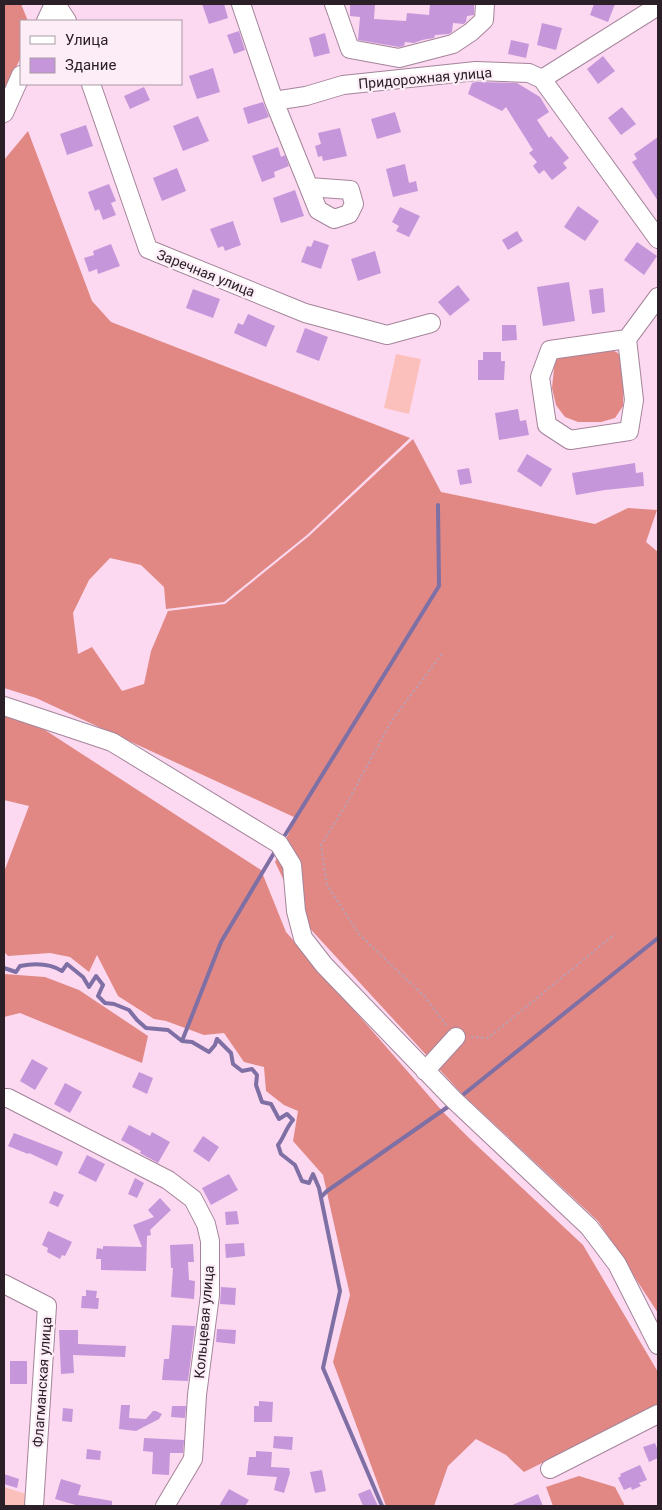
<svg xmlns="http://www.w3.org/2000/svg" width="662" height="1510" font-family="Roboto,sans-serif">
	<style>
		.green { fill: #fcc0bc }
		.forest { fill: #e18884 }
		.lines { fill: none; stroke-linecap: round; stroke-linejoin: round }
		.stream { stroke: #7e6fa5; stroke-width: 4 }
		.building { fill: #c696da }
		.minor-casing { stroke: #a4849a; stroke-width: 20 }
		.path { stroke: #ba9eb1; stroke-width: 2; stroke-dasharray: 2.5 2.5; stroke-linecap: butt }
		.minor { stroke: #fff; stroke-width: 18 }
		.labels { text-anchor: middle; stroke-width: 4.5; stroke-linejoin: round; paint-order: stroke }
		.street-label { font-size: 14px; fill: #2c2028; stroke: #fcedf7 }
	</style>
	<rect width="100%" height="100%" fill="#fcd9f0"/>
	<path class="green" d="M396,354L421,359L409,414L384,408Z
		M4,1487L29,1495V1506H4Z"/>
	<path class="forest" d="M4,4H21L28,21H21V57L4,92Z
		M28,131L92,301L111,322L410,438L307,535L224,602L166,609L164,587L141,565L110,558L89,580L73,613L78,654L92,647L122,691L144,684L151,651L168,611L225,604L309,536L413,439L441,492L595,524L628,508L657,510L646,542L658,552V1313L598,1221L463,1095L304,922L275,862L296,818L36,698L4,688V160Z
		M610,349L618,353L624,366L623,406L615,418L601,422H578L565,417L556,405L552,388L555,358L563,353Z
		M4,711L28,719L261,870L286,932L443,1112L471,1140L583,1245L658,1372V1405L524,1472L506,1455L476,1439L448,1466L434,1506H386L333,1362L350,1295L323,1175L293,1141L298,1111L284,1105L266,1091L264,1067L244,1062L224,1033L204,1035L166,1021L154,1019L118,996L97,955L89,972L70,957L50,953L8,956L4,952V872L29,806L4,800Z
		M4,974L45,977L79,990L148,1036L142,1063L20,1013L4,1017Z
		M579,1476L615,1487L625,1506H553L546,1487Z"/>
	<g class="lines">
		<path class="stream" d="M282,840L439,586L438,505
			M4,968L16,972L20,966C35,963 49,963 62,971L67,964L83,977L89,987L96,976L103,985L98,996L105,1003L114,1004L129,1010L137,1020L146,1028L168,1030L182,1041L192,1042L209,1052L215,1045L217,1039L231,1053L233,1064L242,1071L252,1069L257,1075L256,1085L262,1102L271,1104L279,1119L287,1114L293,1120C286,1128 284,1137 278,1145L281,1154L295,1165L302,1181L309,1183L313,1174L319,1188L340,1291L323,1368L382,1506
			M182,1041L221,942L277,848
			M459,1098L658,938
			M321,1197L327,1191L452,1104"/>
	</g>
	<path class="building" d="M202,4H224L228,18L209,24Z
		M350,4H375L374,19L406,21L407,13L429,15L430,4H474V15L467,16L466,22L464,24L453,23L452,32L449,34L435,35L434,38L422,40L414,43L405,42L404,46L399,47L358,40L360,17L350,16Z
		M594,4H615L608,22L590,15Z
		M542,23L562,28L556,50L537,45Z
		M239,31L245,50L234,54L227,35Z
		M325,33L330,53L314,57L309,38Z
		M511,40L529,44L526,58L508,54Z
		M603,56L615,71L598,84L587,69Z
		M213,68L220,92L197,99L189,76Z
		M476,82L517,83L540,97L549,112L537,120L549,138L551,136L569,158L563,163L567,168L552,180L544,170L539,174L533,166L537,162L529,153L533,150L506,107L502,111L468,94L472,83Z
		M144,87L150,100L130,109L124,96Z
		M263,102L269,117L248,124L243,108Z
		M622,107L636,124L621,135L608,118Z
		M395,112L401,132L377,139L371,119Z
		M198,116L209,141L183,151L173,126Z
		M86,125L93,146L67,155L60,134Z
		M340,128L347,156L323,161L322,156L318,157L315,146L321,144L318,133Z
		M658,137V201L632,162L637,159L634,154Z
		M278,147L281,157L285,155L289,166L274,172L275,177L262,182L252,156Z
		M405,164L409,183L416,181L418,191L393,197L386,169Z
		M177,168L186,191L162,201L153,178Z
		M109,184L116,201L111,203L116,215L103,220L99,209L95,211L88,192Z
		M295,190L304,216L281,223L273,198Z
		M578,206L599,221L585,241L564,227Z
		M400,207L420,216L409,237L396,231L399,226L392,222Z
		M233,221L241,245L225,251L223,246L218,248L210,229Z
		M517,231L523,241L508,250L502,240Z
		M314,240L329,245L321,269L301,262L307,246L311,247Z
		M637,242L657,256L644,275L624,260Z
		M111,244L120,266L98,274L97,269L89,272L84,258L94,255L93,251Z
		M375,251L381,273L358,281L351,259Z
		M569,282L575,321L543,326L537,287Z
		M458,285L470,300L450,316L438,302Z
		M603,288L605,312L592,314L589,290Z
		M193,289L220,299L213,318L186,308Z
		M248,314L275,326L266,347L234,333L238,323L243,325Z
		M502,325H516L517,340L502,341Z
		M305,328L328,337L319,361L296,352Z
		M483,352H501V361H505L504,380H478V360H483Z
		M518,409L520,421L526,420L529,435L499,440L495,413Z
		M527,454L552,469L541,487L517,471Z
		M635,463L636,473L643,472L644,486L605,490L576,495L572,473Z
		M469,468L472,483L460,485L457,470Z
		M32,1059L48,1068L35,1090L20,1081Z
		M139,1072L153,1078L147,1094L132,1087Z
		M65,1083L82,1092L70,1113L54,1104Z
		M129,1125L150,1136L152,1132L170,1142L158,1163L140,1153L141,1151L121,1140Z
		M14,1133L63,1152L57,1166L29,1153L28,1154L8,1146Z
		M203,1136L219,1147L209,1162L193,1151Z
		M87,1155L105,1164L96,1182L78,1173Z
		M229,1174L238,1190L211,1205L202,1188Z
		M135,1178L144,1183L137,1198L128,1194Z
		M54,1191L64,1195L58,1207L49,1203Z
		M160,1198L171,1210L150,1230L151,1235L147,1236L146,1271L101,1270V1259H96L97,1248L103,1249V1246L142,1247L133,1225L154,1217L148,1210Z
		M237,1211L239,1224L226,1225L225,1212Z
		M48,1231L72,1242L65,1256L62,1255L60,1259L47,1252L48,1248L42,1245Z
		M244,1243L245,1256L226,1258L225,1244Z
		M193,1244L194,1262H188L189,1280L195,1281L194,1299L171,1297L173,1268H171L170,1245Z
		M221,1287L236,1288L235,1305L220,1304Z
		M86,1290L97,1291L96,1298H99L98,1309L81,1308L82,1296H86Z
		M172,1325L195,1326L188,1381L162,1380L164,1359H169Z
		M217,1329L236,1330L235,1344L216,1342Z
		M59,1330H78V1344L126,1346L125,1357L73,1355L74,1373L61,1374Z
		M10,1361H27V1384H10Z
		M259,1401L273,1402L272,1422H254V1406H259Z
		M121,1405H130L129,1418L146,1419L153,1411H156L162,1414L159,1419L136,1431L119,1429Z
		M172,1406H186L185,1418L171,1417Z
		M63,1408L73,1409L72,1422L62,1421Z
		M274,1436L293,1437L292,1450L273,1448Z
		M144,1438L184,1440L183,1453H170L169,1475L152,1474L153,1452L143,1451Z
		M655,1443L658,1451V1458L649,1462L643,1447Z
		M87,1449L101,1451L100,1460L86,1459Z
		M256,1451L272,1452L271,1467L289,1468L290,1473L284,1493L274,1490L277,1477L247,1475L249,1457H256Z
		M640,1465L647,1480L639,1483L641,1486L632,1490L631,1487L624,1490L618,1478L621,1476L620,1474Z
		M322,1470L326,1491L315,1493L310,1472Z
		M4,1474L19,1479L17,1488L4,1484Z
		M61,1479L81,1485L78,1495L112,1501V1506H79L55,1499Z
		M229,1489L249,1500L245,1506H219Z
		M370,1489L378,1506H363L358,1494Z
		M538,1494L543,1506H510Z"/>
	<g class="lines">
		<defs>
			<path id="minor" d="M56,4L67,21
				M241,4L274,101L306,96L343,85L476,71L529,73L542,79L658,239
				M334,4L350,49L399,58L453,44L471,32L484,20L485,4
				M46,21L54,4
				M542,79L658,6
				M91,84L148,249L305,313L387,335L431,323
				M274,101L318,210L334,219L349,214L354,204L350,190L309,187
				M4,113L21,75
				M627,339L550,350L540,377L547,425L570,440L629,431L634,400L627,339L658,297
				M4,706L112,742L279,844L292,865L296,911L303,938L324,965L453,1099L589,1227L617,1264L658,1345
				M425,1071L456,1037
				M4,1098H8L168,1180L193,1199L206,1224L210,1241V1295L197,1395L193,1459L165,1506
				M4,1284L47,1306L34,1506
				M550,1469L658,1414"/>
		</defs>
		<use href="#minor" class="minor-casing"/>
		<path class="path" d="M442,654L392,720L347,803L321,845L327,885L359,934L425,997L447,1026
			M471,1037L488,1038L615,934"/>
		<use href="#minor" class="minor"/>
	</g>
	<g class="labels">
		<g class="street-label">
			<text transform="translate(425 78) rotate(-5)" y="5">Придорожная улица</text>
			<text transform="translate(206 273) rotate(22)" y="5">Заречная улица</text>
			<text transform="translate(204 1322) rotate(-85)" y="5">Кольцевая улица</text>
			<text transform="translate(42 1382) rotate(-86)" y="5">Флагманская улица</text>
		</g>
	</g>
	<rect width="662" height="1510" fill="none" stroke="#2c2028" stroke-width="10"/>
	<rect x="20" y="20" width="162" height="65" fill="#fcedf7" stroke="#a99ba4"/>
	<rect x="30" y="36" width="25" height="8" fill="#ffffff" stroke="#a99ba4"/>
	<text x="65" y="45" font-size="15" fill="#2c2028">Улица</text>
	<rect x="30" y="58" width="25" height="15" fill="#c696da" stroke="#a99ba4"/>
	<text x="65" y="70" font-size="15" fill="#2c2028">Здание</text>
</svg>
